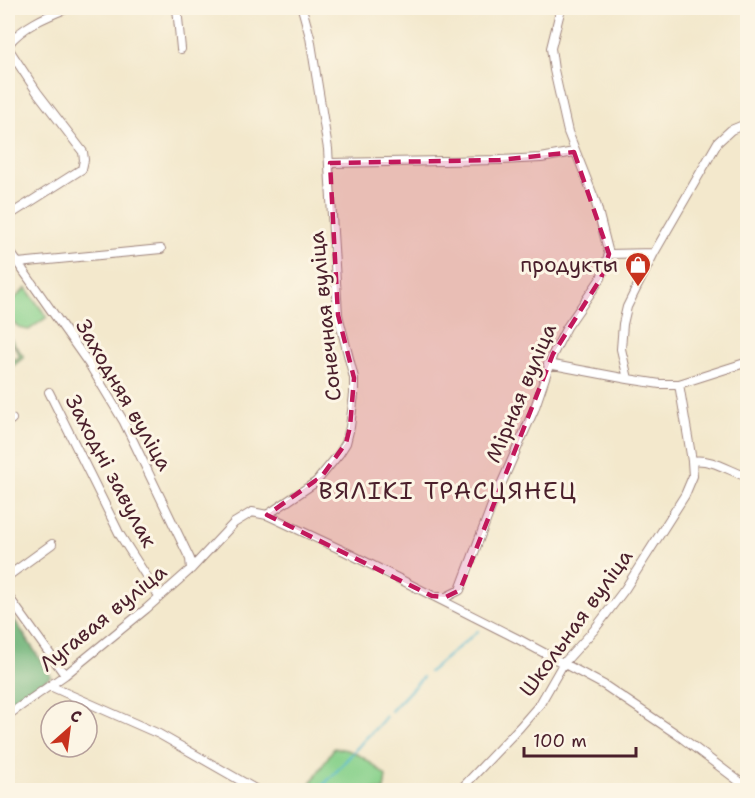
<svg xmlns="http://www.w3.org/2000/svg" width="755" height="798" font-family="'Shantell Sans',sans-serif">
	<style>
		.green { fill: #89d18c; stroke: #6a785c; stroke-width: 1.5 }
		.forest { fill: #6eb378; stroke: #5c6952; stroke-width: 1.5 }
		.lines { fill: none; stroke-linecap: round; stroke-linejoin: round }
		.stream { stroke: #53b8d2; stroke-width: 2 }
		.minor-casing { stroke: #9e847c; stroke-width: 10 }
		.minor { stroke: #fff; stroke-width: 8 }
		.marked { fill: #c2185b; fill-opacity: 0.2; stroke: #c2185b; stroke-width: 4.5; stroke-dasharray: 12 8; stroke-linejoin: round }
		.labels { text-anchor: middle; stroke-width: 6; stroke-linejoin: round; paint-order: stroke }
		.poi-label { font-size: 21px; fill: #4a1f2b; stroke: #fcf5e5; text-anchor: end }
		.street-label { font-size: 21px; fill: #4a1f2b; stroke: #fcf5e5 }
		.quarter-label { font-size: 24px; letter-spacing: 1.5px; fill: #4a1f2b; stroke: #fcf5e5 }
	</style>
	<rect width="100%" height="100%" fill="#fcf5e5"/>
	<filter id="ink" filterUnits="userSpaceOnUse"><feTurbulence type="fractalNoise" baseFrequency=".0167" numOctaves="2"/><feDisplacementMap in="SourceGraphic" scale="12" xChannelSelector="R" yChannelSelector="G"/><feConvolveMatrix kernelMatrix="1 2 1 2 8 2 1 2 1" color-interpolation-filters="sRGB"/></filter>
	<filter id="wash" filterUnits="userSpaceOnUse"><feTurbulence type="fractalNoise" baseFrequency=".008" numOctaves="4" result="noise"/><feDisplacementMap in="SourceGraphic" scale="24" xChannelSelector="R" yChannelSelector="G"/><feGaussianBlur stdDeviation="1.35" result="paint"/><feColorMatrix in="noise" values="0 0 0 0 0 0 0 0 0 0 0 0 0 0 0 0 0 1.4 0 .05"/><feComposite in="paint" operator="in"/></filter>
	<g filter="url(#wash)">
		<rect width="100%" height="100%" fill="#f3e8cc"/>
		<path class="green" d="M26,288L47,317L29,330C13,329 7,315 8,301L12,297L14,299Z
			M8,335L24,357L8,370V359L11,356L15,360L20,356L13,344L8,348Z
			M334,748C357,749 370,762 386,776L384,790H306Z"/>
		<path class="forest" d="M8,610L51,676L8,707Z"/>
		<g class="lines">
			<path class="stream" d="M429,672L478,631
				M391,711L423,677
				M318,790C337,773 352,752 370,734C376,728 381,723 386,716"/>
		</g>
	</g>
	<g filter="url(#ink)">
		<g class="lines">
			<defs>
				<path id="minor" d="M177,8L181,49
					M8,45C21,27 47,16 68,8
					M8,48L37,92L83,152L84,160L82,169L8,216
					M748,123L731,130L718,142L654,253L627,307L623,324L621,349L628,379L660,384H679L748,362
					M330,163L500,160L541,158L574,152
					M8,249L89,364L124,422L190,559L191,569
					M609,254L654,253
					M18,263L161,249
					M548,364L628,379
					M49,392L120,535L159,596
					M8,422L12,419
					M692,461C712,458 729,471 748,477
					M267,515L316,482L339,454L346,443L350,427L354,394V378L338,315L328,149L310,37L302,8
					M8,576L52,544
					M8,596L65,675
					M435,597H446L460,590L492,505L534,410L553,354L567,327L601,278L609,254L596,203L568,132L554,70L551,48L561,8
					M50,686L159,734L257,790
					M8,715L65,675L146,609L191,569L234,523L252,512L267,515L346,552L518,639L604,685L678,735L748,788
					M460,790L520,727L540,704L563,664L594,630L625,589L685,495L693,476L692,461L679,384"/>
			</defs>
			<use href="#minor" class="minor-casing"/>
			<use href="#minor" class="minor"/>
		</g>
	</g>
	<path class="marked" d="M574,152L609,254L601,278L553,354L460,590L446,597L432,596L267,515L322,476L346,443L350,427L354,378L338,315L330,163L500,160Z"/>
	<defs>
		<symbol id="shop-pin" viewBox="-11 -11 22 30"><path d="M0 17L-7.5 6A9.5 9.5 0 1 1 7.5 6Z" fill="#c8321e" stroke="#fcf5e5"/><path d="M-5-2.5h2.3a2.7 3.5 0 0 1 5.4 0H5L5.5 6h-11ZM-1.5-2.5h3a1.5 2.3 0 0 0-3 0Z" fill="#fff"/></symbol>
	</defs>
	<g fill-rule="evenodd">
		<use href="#shop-pin" x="623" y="250" width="30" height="40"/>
	</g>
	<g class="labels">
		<g class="poi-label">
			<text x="618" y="272">продукты</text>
		</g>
		<g class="street-label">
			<text transform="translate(325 316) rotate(-96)" y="7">Сонечная вуліца</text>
			<text transform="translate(521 393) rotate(-67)" y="7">Мірная вуліца</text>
			<text transform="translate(124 395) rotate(60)" y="7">Заходняя вуліца</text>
			<text transform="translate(111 471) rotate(62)" y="7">Заходні завулак</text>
			<text transform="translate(103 618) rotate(-39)" y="7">Лугавая вуліца</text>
			<text transform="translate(576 623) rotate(-54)" y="7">Школьная вуліца</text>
		</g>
		<g class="quarter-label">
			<text x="448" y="499">ВЯЛІКІ ТРАСЦЯНЕЦ</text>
		</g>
	</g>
	<rect width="755" height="798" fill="none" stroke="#fcf5e5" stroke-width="30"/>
	<g transform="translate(69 729) rotate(28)"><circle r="28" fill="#fcf5e5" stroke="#b59f9b" stroke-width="1.5"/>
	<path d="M0-4.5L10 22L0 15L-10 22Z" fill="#c8321e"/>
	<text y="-9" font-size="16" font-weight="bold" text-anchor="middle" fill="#4a1f2b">С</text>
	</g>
	<path d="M524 747v9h112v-9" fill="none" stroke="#4a1f2b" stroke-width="3"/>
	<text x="533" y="747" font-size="18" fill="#4a1f2b" stroke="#fcf5e5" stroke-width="4.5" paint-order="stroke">100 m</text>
</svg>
